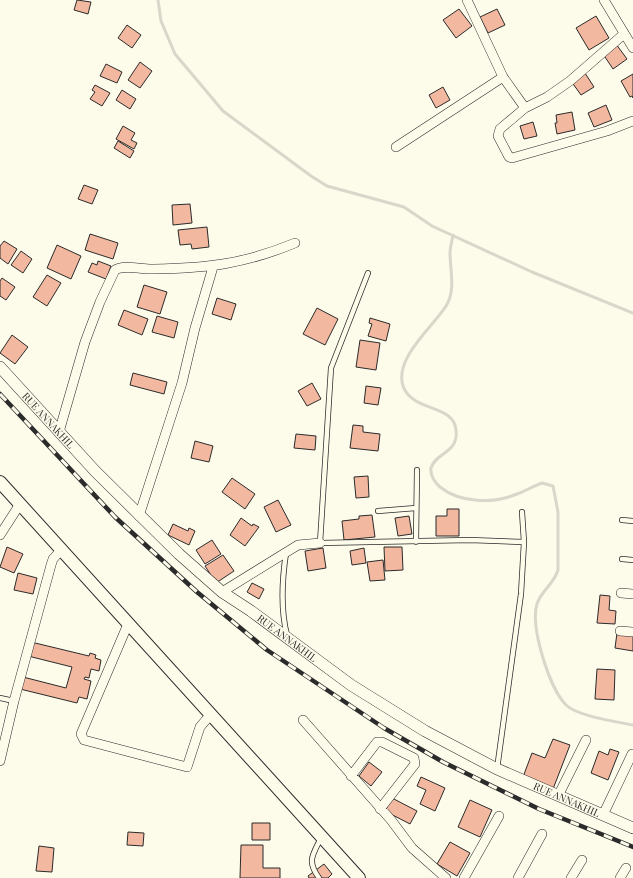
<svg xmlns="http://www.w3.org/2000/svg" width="633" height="878" font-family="'Playfair Display',serif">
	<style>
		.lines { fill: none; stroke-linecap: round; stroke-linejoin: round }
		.stream { stroke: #d8d7c9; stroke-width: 3 }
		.building { fill: #f2b8a0; stroke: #2b2b2b }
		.service-casing { stroke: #2b2b2b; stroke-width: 6 }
		.minor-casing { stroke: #2b2b2b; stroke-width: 10 }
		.tertiary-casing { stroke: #2b2b2b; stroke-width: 12 }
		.secondary-casing { stroke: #2b2b2b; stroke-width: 14 }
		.service { stroke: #fdfbea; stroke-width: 4.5 }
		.minor { stroke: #fdfbea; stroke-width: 9 }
		.tertiary { stroke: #fdfbea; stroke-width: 11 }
		.secondary { stroke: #fdfbea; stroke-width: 12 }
		.rail-casing { stroke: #2b2b2b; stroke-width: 4.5 }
		.rail { stroke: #fdfbea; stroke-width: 3; stroke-dasharray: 9; stroke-linecap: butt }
		.labels { text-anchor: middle; stroke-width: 3; stroke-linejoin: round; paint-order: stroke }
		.street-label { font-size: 10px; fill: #2b2b2b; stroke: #fdfbea }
	</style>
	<rect width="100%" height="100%" fill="#fdfbea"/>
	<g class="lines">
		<path class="stream" d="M158,0L161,21L175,54L223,111L311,176L327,186L404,207L432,226L532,272L633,313
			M453,235C452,241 450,247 450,253C450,269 456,291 446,306C433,327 394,358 403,386C412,412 454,404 456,430C459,453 436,452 431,468C430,475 435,483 440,487C460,503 493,504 517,494C526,491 533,486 542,483L553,486L558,512V570C554,584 541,591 537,604C530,626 549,688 566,705C577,716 617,722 633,725"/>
	</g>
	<path class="building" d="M77,0L91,2L88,14L74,10Z
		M459,9L472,26L456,38L443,20Z
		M497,9L505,25L488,33L480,17Z
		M596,16L609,38L589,50L576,28Z
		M127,25L141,35L132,48L118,38Z
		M616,44L627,59L613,69L603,54Z
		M140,62L152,71L140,88L128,80Z
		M106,64L122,72L117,83L100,76Z
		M585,73L594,87L581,95L571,81Z
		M633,74V98L632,96L630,97L621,81Z
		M95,85L110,93L102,106L90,99L95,92L92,90Z
		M443,87L450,100L436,108L429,95Z
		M122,90L136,99L130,109L116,100Z
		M606,105L612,120L594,127L588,113Z
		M572,112L575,130L557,134L555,123H557L556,115Z
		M533,122L537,136L524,139L520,126Z
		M123,126L135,133L131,140L137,143L134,149L116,139Z
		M118,141L134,151L130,158L114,148Z
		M84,185L98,190L92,204L78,199Z
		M190,204L192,223L173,225L172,205Z
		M207,227L209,247L192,249L191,244L180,245L178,230Z
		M90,234L118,243L113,259L85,250Z
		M4,241L17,249L8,264L0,258V246Z
		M57,245L81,256L71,279L47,268Z
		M21,251L32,259L23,273L11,265Z
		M98,261L111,266L106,279L88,272L92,263L97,265Z
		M47,275L61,283L47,306L33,297Z
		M2,278L15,287L6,300L0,296V281Z
		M144,285L167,292L160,314L137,307Z
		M217,298L236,304L231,320L212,314Z
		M317,308L338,319L325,345L303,334Z
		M124,310L148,319L142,335L118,325Z
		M157,316L178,322L174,338L152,332Z
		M370,318L390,324L386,341L368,336L372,324L369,323Z
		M12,335L28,347L15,364L0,353Z
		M360,340L380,343L376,370L356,367Z
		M133,373L167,382L164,394L130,385Z
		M312,383L321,399L307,406L298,391Z
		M366,386L381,388L378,405L364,403Z
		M353,425L363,426V432L380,434L378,451L350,448Z
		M296,434L316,436L315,450L294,448Z
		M195,441L213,446L209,462L191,458Z
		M368,476L369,497L356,498L354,477Z
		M232,478L255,494L245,509L222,492Z
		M278,500L291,525L276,532L264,507Z
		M447,509H459V536H436V516H447Z
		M372,515L375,537L344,540L342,521L359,519V516Z
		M409,516L412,534L398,536L395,518Z
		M241,518L252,526L253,524L259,527L245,546L230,535Z
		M173,524L188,531L189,528L195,531L189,545L168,535Z
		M212,540L221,554L205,564L196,550Z
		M7,547L23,554L14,573L0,567Z
		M384,547H402L403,570L385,571Z
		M323,548L326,568L308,571L305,551Z
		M364,548L366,563L352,565L350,551Z
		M223,555L234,571L216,583L205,566Z
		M383,560L385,580L370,581L367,562Z
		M18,573L37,578L33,594L14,590Z
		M252,583L264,589L259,599L247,592Z
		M600,595L610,596L609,610L616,611L615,624L597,623Z
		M617,633L633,636V651L615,648Z
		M31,642L89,656L90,653L96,655L95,658L101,660L99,671L91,669L89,678L85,677L84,679L91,681L87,699L79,697L77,703L20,689L23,677L66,688L72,667L28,656Z
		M597,669L615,670L614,700L595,699Z
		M553,739L570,745L553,789L523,777L532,753L545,758Z
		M610,749L619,752L608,780L591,773L599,751L608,755Z
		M369,762L382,772L371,786L359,776Z
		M421,777L445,788L435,811L420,804L426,790L417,786Z
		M392,798L417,811L410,824L385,811Z
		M470,800L492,810L480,837L458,827Z
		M252,823H270V840H252Z
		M128,832L144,833L143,846L127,845Z
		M450,842L470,853L457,876L437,864Z
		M241,845H263V868H280V878H240Z
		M39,846L54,848L52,872L36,871Z
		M324,864L332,874L328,878H309L308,876Z"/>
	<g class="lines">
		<defs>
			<path id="service" d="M368,273L331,368L320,543L470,540L524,542
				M378,511L416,508
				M622,520L633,521
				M416,542L417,470
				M286,553C282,580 280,608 287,635
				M622,559L633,560
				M0,698L14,701
				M497,769L521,594L524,542L522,512
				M319,878C307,861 312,856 321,838"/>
			<path id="minor" d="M467,0L503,77L525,108
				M604,0L633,48
				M624,34L570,81L547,97L525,108L500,129L498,136L509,157L512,158L607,131L633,121
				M396,147L503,77
				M59,432L85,342L100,302L115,270C124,264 143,270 154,269C209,268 244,264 295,243
				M139,516L182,383L195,328L213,267
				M0,535L20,504
				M222,592L298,545L320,543
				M621,593L633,594
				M128,624L81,734L84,740L187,767L200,727L211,714
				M620,631L633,632
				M303,720L391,820L412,848L446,878
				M0,761L14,701L51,565L53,559L61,550
				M351,776L377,742H382L414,758L415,764L380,809
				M558,796L586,740
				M603,815L632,754
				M464,878L499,816
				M518,878L542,834
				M571,878L582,860
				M620,878L626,868"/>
			<g id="tertiary">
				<path id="s1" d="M0,367L95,471L179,554L222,592L251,611L351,685L425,731L497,769L633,828"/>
			</g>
			<path id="secondary" d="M0,482L359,878"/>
		</defs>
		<use href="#service" class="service-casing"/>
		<use href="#minor" class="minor-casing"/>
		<use href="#tertiary" class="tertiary-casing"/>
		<use href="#secondary" class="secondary-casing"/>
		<use href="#service" class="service"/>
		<use href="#minor" class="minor"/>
		<use href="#tertiary" class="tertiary"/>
		<use href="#secondary" class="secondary"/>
		<defs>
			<path id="rail" d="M0,394L115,517L197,592L267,650L384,728L443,762L539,809L633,847"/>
		</defs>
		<use href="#rail" class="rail-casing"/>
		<use href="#rail" class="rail"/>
	</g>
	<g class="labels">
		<g class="street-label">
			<text dy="4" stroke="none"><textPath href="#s1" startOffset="72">RUE ANNAKHIL</textPath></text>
			<text dy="4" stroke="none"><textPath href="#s1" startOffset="396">RUE ANNAKHIL</textPath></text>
			<text dy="4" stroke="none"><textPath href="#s1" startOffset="720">RUE ANNAKHIL</textPath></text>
		</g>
	</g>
</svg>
